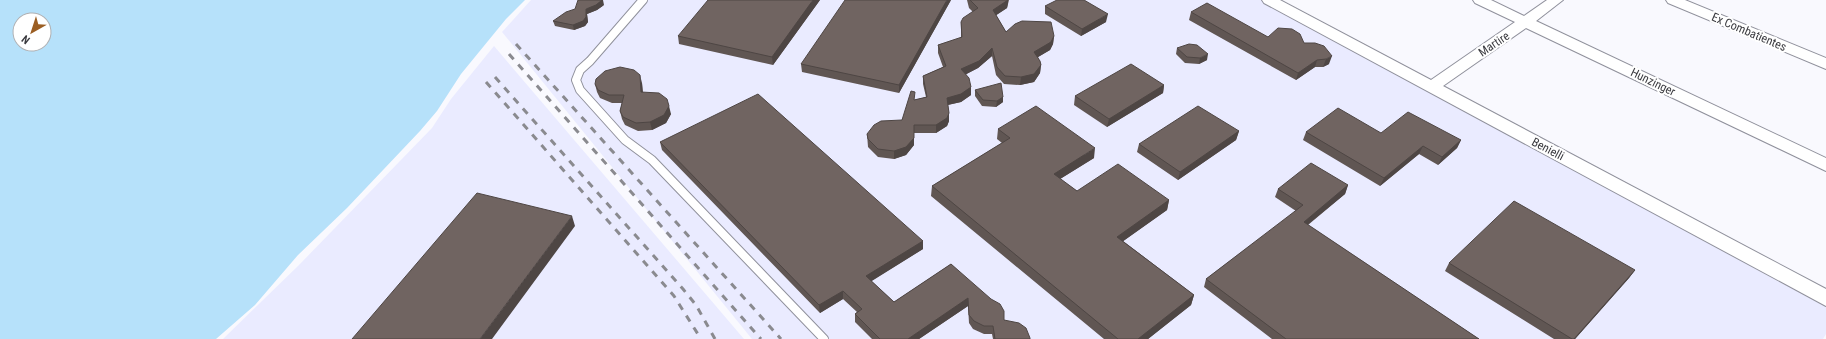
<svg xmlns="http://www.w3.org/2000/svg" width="1826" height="339" font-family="'Roboto Condensed',sans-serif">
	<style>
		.built { fill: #eaebff }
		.water { fill: #b6e1fa; fill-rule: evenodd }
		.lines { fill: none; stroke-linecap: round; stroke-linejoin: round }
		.lane-casing { stroke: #90919c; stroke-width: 10 }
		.street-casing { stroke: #90919c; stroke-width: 2 }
		.lane { stroke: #fff; stroke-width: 8 }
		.street { fill: #fff; fill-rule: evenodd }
		.rail { stroke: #8a8a8f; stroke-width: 3; stroke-dasharray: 7 7; stroke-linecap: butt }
		.wall { fill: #605653 }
		.shaded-wall { fill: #4e4644 }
		.building { fill: #706461; stroke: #4e4644 }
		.labels { text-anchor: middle; stroke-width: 4; stroke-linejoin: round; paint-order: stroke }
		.street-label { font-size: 12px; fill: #3a3a3f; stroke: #fff }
	</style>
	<rect width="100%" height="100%" fill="#f9f9fe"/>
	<path class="built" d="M531,0H1262L1826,307V334L1823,339H752L502,32Z
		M494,46L744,339H223L299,265L432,128L451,99Z"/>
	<path class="water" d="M0,0H525L506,19L461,74L437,111L420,131L347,208L298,255L255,305L216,339H0ZM20,20H44V44H20Z"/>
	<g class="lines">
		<defs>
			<path id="lane" d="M643,0L590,61L580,70L576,80L580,90L625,140L652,160L824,339"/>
			<path id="street" d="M1262,0H1280L1431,80L1515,22L1475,3L1473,0H1491L1524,16L1547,0H1563L1536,21L1826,158V171L1526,28L1443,86L1826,289V306L1264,3Z
				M1666,0H1685L1826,58V69L1668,3Z"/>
		</defs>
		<use href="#lane" class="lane-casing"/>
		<use href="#street" class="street-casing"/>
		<use href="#lane" class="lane"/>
		<use href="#street" class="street"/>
		<path class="rail" d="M516,44L781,339
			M509,54L761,339
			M495,77L683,289L696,305L715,339
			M486,82L674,296L701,339"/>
	</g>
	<path class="wall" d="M820,0L773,65L679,44L678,36Z
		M951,0L899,93L802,72L801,64Z
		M967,0H1009L1007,8L996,15L1006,32L1054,36L1053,44L1050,50L1038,57L1041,65L1040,73L1034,82L1020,85L1004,84L996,75L992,56L978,68L966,74L971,95L961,102L948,105L949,121L947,126L936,133H914V145L906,155L894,159L878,157L868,147L867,134L902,120L914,100L926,97L923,84V76L943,67L938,53V45L961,38V22L973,12L969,8Z
		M604,5L597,10L587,14L588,22L585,26L574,30L555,26L553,21Z
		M1045,6L1106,22L1081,36L1045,14Z
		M1191,12L1268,37L1304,43H1315L1329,64L1323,67H1315L1296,80L1189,20Z
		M1177,48L1207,60L1199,64L1185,63L1176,54Z
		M642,83L643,92L671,114L666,123L652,130L638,131L625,125L622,119L620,111L622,103H612L600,98L597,92L595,84Z
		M1164,85L1163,93L1107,127L1074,105L1075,96Z
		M975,90L1003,97V102L996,107L982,106L975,96Z
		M998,129L1094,158L1060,179L1077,191L1169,200L1167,210L1123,241L1194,295L1191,305L1148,339H1104L931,196L932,186L1002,143L997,139Z
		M1239,131L1236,140L1178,180L1137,152L1139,144Z
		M1306,132L1381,133L1461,140L1457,148L1438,165L1419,154L1380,186L1303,140Z
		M660,142L923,241V249L871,281L894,302L951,264L1004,320L1030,339H993L992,334H984L973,329L969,323L968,306L919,339H872L855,322V314L857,312L843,299L820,313L662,150Z
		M1348,185L1345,194L1308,225L1479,339H1272L1204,287L1206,279L1296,211L1275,197L1278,189Z
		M1449,263L1635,270L1629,278L1575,339H1554L1445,271Z"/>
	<path class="shaded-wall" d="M602,0H603L604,5L597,10L587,14L588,22L585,26L574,30L573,25L586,9Z
		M813,0H820L773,65L772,57Z
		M947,0H951L899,93V85Z
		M1008,0V3L1007,8L992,18L993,10Z
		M1108,14L1106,22L1081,36L1082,29Z
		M1054,36L1053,44L1050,50L1033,60L1034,52Z
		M992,48V56L978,68L961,77V69Z
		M1208,54L1207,60L1199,64L1200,58Z
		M1332,56L1329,64L1323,67L1326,59Z
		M1317,60L1315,67L1296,80L1298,73Z
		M1041,65L1040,73L1034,82L1020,85L1021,77Z
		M640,75L642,83L643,100L641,92Z
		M1164,85L1163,93L1107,127L1109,119Z
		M971,87V95L961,102L947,105V98Z
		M1003,97V102L996,107L997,101Z
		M669,106L671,114L666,123L652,130L650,122Z
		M949,113V121L947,126L936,133V125Z
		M914,125V145L906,155L894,159V151Z
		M1239,131L1236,140L1178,180L1180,172Z
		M1461,140L1457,148L1438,165L1442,157Z
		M1423,146L1419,154L1380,186L1384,178Z
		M1095,148L1094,158L1052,184L1054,174Z
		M1348,185L1345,194L1301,230L1304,222Z
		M1169,200L1167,210L1115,247L1117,237Z
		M572,216L575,226L492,339H480Z
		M923,241V249L867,284L866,276Z
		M1635,270L1629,278L1575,339H1574Z
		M843,291V299L820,313L819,305Z
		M1194,295L1191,305L1148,339H1138Z
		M968,298V306L919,339H908Z"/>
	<path class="building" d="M578,0H602L596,5L586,9V17L583,21L573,25L553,21L566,12L575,9Z
		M708,0H813L772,57L678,36Z
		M845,0H947L899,85L801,64Z
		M970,0H1008L993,10L1006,32L1015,24L1022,21L1051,22L1054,36L1051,42L1034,52L1040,61L1041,65L1034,74L1021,77L1005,76L997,67L992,48L979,61L961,69L969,78L971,87L961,94L947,98L949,113L947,118L936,125H914V138L906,147L894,151L878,149L868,139L867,134L874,125L881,121L902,120L911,91L915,92L914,100L927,97L923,76L946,66L938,45L962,37L961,22L963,18L978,8Z
		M1057,0H1084L1108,14L1082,29L1045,6Z
		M1207,3L1268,37L1278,28L1292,29L1300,34L1304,43H1315L1324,46L1332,56L1326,59L1317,60L1298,73L1191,12Z
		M1189,44L1197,45L1208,54L1200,58L1187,57L1177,48Z
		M1131,64L1164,85L1109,119L1075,96Z
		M620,67L634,70L640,75L641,92L659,93L667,99L669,106L664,115L650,122L636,123L623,117L620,111L624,95H609L598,90L595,84L596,79L605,71Z
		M1001,83L1003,97L997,101L983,100L975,90Z
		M758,94L923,241L866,276L894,302L951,264L991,299L1000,304L1004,311V320L1019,323L1026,328L1030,338V339H995L993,326H984L974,321L969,315L968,298L908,339H880L855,314L862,309L843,291L819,305L660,142Z
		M1036,106L1095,148L1054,174L1077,191L1118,164L1169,200L1117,237L1194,295L1138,339H1118L932,186L1010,138L998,129Z
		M1198,106L1239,131L1180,172L1139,144Z
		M1338,108L1381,133L1408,112L1461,140L1442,157L1423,146L1384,178L1306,132Z
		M1311,163L1348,185L1304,222L1479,339H1286L1206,279L1303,205L1278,189Z
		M477,193L572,216L480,339H352Z
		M1514,201L1635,270L1574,339H1572L1449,263Z"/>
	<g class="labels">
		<g class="street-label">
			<text transform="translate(1749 32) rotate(23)" y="4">Ex Combatientes</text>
			<text transform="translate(1494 44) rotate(-34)" y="4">Martire</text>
			<text transform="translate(1653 82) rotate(26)" y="4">Hunzinger</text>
			<text transform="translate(1548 149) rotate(28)" y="4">Benielli</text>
		</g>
	</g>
	<g transform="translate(32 32) rotate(219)"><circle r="19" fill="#ffffff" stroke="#b0b0b2"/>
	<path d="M0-3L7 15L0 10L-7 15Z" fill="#9b5e23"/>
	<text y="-6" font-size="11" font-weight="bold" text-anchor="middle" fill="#3a3a3f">N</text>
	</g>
</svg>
